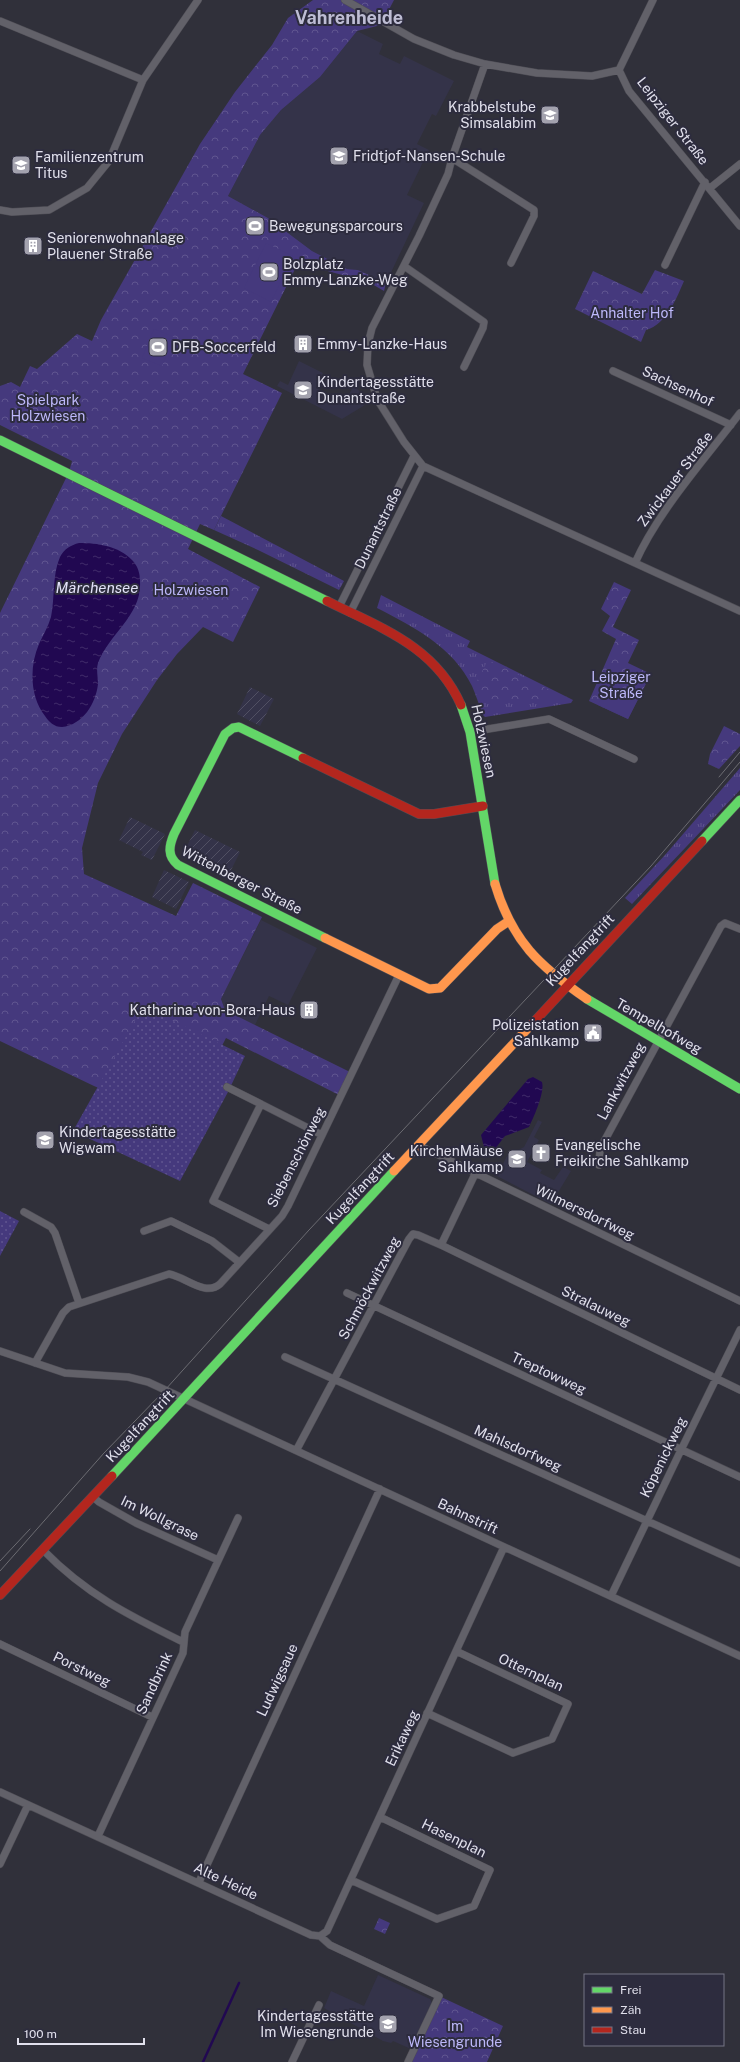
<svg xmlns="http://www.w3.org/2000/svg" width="740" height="2062" font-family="'Public Sans',sans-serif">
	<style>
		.built { fill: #343349 }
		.industrial { fill: url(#industrial-furrows) }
		.grass { fill: url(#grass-tufts) }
		.park { fill: url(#park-crowns) }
		.garden { fill: url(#garden-dots) }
		.pitch { fill: #45397d }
		.water { fill: url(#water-ripples) }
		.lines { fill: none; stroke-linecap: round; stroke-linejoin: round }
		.stream { stroke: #210851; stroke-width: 2.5 }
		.street-casing { stroke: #4e4d55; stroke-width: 8 }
		.fast-casing { stroke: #4e4d55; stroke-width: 10 }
		.slow-casing { stroke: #4e4d55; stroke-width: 10 }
		.jam-casing { stroke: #4e4d55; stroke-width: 10 }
		.street { stroke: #626169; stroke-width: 7 }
		.fast { stroke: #63d668; stroke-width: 9 }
		.slow { stroke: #ff974d; stroke-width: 9 }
		.jam { stroke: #b3261e; stroke-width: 9 }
		.tram { stroke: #6c6c72; stroke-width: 1 }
		.labels { text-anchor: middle; stroke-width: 4; stroke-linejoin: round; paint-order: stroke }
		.poi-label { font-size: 14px; fill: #e1e0ec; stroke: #2d2c3e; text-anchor: start }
		.street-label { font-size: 14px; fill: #e1e0ec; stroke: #2d2c3e }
		.park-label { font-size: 14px; fill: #bdb8fa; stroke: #2d2c3e }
		.water-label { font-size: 15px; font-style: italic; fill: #e3e2f9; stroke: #2d2c3e }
		.district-label { font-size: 18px; font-weight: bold; fill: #bebdd4; stroke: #2d2c3e }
	</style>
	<defs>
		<pattern id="industrial-furrows" width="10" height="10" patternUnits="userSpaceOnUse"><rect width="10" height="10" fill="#343349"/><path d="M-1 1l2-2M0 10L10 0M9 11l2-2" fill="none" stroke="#515063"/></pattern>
		<pattern id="grass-tufts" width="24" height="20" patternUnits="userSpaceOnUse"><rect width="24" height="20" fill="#45397d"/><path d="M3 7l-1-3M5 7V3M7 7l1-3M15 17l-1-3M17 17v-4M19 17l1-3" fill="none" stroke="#605590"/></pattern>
		<pattern id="park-crowns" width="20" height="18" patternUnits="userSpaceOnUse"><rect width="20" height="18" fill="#45397d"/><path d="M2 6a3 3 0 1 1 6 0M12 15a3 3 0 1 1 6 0" fill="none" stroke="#605590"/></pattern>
		<pattern id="garden-dots" width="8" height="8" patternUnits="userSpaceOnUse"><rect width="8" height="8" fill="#45397d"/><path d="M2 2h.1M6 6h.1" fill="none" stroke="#605590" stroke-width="1.8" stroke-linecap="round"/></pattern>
		<pattern id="water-ripples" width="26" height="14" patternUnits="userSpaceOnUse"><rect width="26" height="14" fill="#210851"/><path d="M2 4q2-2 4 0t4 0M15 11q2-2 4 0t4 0" fill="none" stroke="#412c6a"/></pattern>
	</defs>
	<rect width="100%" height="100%" fill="#30303a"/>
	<path class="built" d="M357,31L383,44L379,54L400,64L404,56L454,81L436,116L432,114L417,144L429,150L427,155L432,158L431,160L425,158L407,195L424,203L386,283L358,270L347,269L312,251L268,218L228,196L260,135L281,110L320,77Z
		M299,361L323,373L316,388L345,402L353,387L360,391L365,405L342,419L277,386L280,381L288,385Z
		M261,920L317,948L288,1005L269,996L255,1025L225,1010L221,999Z
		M538,1120L542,1122L534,1137L539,1140L527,1162L542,1170L540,1173L554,1180L563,1167L571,1171L551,1204L497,1176L507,1156L524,1147Z
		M378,1975L430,1999L432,2003L411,2049L393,2041L391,2043L383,2041L324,2008L331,1991L364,2006Z"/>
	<path class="industrial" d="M250,687L274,699L260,726L237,714Z
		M130,817L165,834L152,860L141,855L143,852L119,840Z
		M195,830L240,852L228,876L183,854Z
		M164,870L189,882L176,909L152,897Z"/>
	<path class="grass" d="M221,516L344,581L339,590L258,550L214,530Z
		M381,595L470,641L467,647L573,700L571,703L485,717L483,715C479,705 476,695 472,686C453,647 414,627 377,608Z
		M740,768V790L632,904L625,898L665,855Z"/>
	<path class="park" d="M313,0H394L381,25L357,31L320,77L281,110L260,135L228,196L268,218L312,251L347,269L358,270L386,283L384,291L360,277L346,276L298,263L243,374L282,393L214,530L200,524L188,549L260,587L233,642L203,627L177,654L157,680L122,734L98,783L82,848L84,874L176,916L193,883L262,917L221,999L225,1010L352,1073L341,1096L226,1038L182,1123L94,1086L0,1041V613L69,472L72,461L0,425V386L11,382L20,387L30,366L37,369L77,334L92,341L101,320L200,144L235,92L272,45L288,18Z
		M655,270L684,281C676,299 667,324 646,330L641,342L575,309L593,271L642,294Z
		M614,582L631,590L613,627L639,640L628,663L651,674L628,719L589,701L616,639L602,631L610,616L601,609Z
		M488,660L554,692L549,702H491L475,685Z
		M724,726L740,734V746L719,769L708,764L710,754Z
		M379,1918L390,1923L385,1934L374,1929Z
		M439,1996L503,2026L487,2062H409L438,2006Z"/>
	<path class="garden" d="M143,1006L245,1056L228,1092L180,1181L73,1131Z
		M0,1211L19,1221L0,1256Z"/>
	<path class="pitch" d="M266,243L293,256L271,302L244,288Z
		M154,329L174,337L162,366L142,358Z
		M608,685L638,699L628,719L598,705Z"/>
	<path class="water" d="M79,543C97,543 119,546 132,560C138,566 140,573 140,582C142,615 109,634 98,663C96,669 98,677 98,684C96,703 83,725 62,727C54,727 49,722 45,716C30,697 29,667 39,644C43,635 48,627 51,617C55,598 52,575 60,557C64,549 71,545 79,543Z
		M533,1077L542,1082C545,1092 534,1117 529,1127L505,1136L491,1154L486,1157L484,1156L485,1151L481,1135L528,1079Z"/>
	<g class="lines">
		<path class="stream" d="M203,2062L239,1983"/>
		<defs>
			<path id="street" d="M345,0L414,39L454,55L485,64L537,73L592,76L619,70L629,91L740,226
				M0,21L143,80
				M485,64L452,158L448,174L419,236L372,328L368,344L367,365L377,399L404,442L423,466L740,611
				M619,70L653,0
				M452,158L534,210V216L511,263
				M710,188L740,164
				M0,210L12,212L49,210L87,188L109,161L143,80L198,0
				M665,265L705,182
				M404,266L484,322L483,328L464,367
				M613,371L731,425
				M635,563C658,511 705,459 740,413
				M339,607L414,456
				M350,613L423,466
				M470,732L549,719L634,759
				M227,1087L261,1104
				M418,1145L740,1301
				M599,1165L600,1149L721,926L725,923L740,929
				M24,1212L51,1227L55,1233L79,1303
				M269,1229L213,1201L261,1104L322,1135
				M144,1231L171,1221L212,1241L239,1262
				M441,1245L740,1390
				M347,1293L740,1477
				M0,1351L65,1373L128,1377L148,1382L740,1656
				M285,1357L740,1563
				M35,1363L63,1313L69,1307L169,1274C186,1277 205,1297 220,1284L282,1216L288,1206L399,975
				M297,1449L409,1239L413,1234L418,1235L441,1245L475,1174
				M93,1497L99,1502L136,1523L218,1560
				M43,1550C86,1594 128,1615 183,1642
				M611,1596L681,1450L740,1330
				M0,1644L152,1717
				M427,1713L513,1753L552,1739L568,1704L456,1651
				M0,1792L311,1935L320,1936L330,1945L439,1996L408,2062
				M98,1836L183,1653L185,1632L238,1518
				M0,1864L28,1805
				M351,1880L437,1919L474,1906L490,1870L380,1817
				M199,1882L380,1489
				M320,1936L327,1931L504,1547
				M292,2062L319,2005"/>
			<path id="fast" d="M0,440L327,601
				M461,705L470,732L495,884
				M303,758L239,727L233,728L225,734L174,834C169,846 167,856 178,865L325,938
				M702,841L740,800
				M587,999L740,1089
				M112,1476L394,1171"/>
			<path id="slow" d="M495,884C512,941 539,966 587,999
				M325,938L429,989L440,988L497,929L509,921
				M394,1171L532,1024"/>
			<path id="jam" d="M327,601C381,628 435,646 461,705
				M303,758L419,814H434L483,806
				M532,1024L702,841
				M0,1595L112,1476"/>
		</defs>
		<use href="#street" class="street-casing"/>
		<use href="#fast" class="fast-casing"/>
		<use href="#slow" class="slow-casing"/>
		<use href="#jam" class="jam-casing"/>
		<use href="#street" class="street"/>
		<use href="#fast" class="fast"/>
		<use href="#slow" class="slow"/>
		<use href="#jam" class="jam"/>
		<path class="tram" d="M719,777L740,752
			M0,1561L30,1529
			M0,1571L104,1453L165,1390L309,1230L651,866L740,762"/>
	</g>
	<defs>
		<symbol id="school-square" viewBox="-11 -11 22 22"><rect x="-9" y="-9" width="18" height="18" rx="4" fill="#a3a2ae" stroke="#2d2c3e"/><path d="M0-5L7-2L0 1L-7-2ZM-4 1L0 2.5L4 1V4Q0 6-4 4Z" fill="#fff"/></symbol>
		<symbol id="stadium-square" viewBox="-11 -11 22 22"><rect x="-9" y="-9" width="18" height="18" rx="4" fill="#a3a2ae" stroke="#2d2c3e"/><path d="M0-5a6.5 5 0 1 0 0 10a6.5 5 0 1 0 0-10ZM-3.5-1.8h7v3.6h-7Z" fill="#fff"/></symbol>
		<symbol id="building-square" viewBox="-11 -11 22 22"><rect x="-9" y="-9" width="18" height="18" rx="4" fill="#a3a2ae" stroke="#2d2c3e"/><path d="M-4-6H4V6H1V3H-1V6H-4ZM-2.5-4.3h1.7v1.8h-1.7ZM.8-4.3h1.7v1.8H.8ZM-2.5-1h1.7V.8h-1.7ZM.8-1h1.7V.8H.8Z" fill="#fff"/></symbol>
		<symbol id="civic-square" viewBox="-11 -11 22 22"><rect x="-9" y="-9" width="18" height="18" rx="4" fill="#a3a2ae" stroke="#2d2c3e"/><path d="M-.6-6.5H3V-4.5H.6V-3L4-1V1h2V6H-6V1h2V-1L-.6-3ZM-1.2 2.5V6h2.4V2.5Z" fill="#fff"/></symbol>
		<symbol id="church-square" viewBox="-11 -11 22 22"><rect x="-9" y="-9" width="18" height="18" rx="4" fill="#a3a2ae" stroke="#2d2c3e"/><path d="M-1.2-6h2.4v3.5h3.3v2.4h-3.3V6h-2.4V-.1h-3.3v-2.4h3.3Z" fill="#fff"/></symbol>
	</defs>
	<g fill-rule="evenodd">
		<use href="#school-square" x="539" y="104" width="22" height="22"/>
		<use href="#school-square" x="328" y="145" width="22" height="22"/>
		<use href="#school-square" x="10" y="154" width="22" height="22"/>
		<use href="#stadium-square" x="244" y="215" width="22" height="22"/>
		<use href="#building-square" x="22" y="235" width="22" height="22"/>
		<use href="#stadium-square" x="258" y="261" width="22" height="22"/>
		<use href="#building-square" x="292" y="333" width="22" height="22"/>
		<use href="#stadium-square" x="147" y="336" width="22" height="22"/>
		<use href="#school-square" x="292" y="379" width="22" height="22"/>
		<use href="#building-square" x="298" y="999" width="22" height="22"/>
		<use href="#civic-square" x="582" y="1022" width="22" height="22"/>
		<use href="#school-square" x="34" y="1129" width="22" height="22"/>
		<use href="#church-square" x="530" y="1142" width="22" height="22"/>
		<use href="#school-square" x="506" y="1148" width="22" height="22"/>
		<use href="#school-square" x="377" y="2013" width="22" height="22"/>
	</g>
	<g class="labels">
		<g class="poi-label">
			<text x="536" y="112" text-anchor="end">Krabbelstube<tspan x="536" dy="16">Simsalabim</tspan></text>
			<text x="353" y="161">Fridtjof-Nansen-Schule</text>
			<text x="35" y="162">Familienzentrum<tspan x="35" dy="16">Titus</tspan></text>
			<text x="269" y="231">Bewegungsparcours</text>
			<text x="47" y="243">Seniorenwohnanlage<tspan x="47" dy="16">Plauener Straße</tspan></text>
			<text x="283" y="269">Bolzplatz<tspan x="283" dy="16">Emmy-Lanzke-Weg</tspan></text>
			<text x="317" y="349">Emmy-Lanzke-Haus</text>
			<text x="172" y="352">DFB-Soccerfeld</text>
			<text x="317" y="387">Kindertagesstätte<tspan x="317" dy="16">Dunantstraße</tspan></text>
			<text x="295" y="1015" text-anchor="end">Katharina-von-Bora-Haus</text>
			<text x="579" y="1030" text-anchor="end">Polizeistation<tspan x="579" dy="16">Sahlkamp</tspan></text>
			<text x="59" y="1137">Kindertagesstätte<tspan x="59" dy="16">Wigwam</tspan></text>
			<text x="555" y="1150">Evangelische<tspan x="555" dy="16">Freikirche Sahlkamp</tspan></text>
			<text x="503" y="1156" text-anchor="end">KirchenMäuse<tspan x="503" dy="16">Sahlkamp</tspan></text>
			<text x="374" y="2021" text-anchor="end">Kindertagesstätte<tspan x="374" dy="16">Im Wiesengrunde</tspan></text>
		</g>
		<g class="street-label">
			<text transform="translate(673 121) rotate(52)" y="5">Leipziger Straße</text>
			<text transform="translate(678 386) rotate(25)" y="5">Sachsenhof</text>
			<text transform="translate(675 479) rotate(-53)" y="5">Zwickauer Straße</text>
			<text transform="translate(378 528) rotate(-64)" y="5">Dunantstraße</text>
			<text transform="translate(484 741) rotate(78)" y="5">Holzwiesen</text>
			<text transform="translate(242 880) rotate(27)" y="5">Wittenberger Straße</text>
			<text transform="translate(580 950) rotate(-47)" y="5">Kugelfangtrift</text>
			<text transform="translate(659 1026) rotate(30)" y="5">Tempelhofweg</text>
			<text transform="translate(621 1081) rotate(-62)" y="5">Lankwitzweg</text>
			<text transform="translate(296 1157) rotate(-63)" y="5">Siebenschönweg</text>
			<text transform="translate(360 1188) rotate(-47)" y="5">Kugelfangtrift</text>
			<text transform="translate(585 1212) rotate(26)" y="5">Wilmersdorfweg</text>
			<text transform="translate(369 1288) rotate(-62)" y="5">Schmöckwitzweg</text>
			<text transform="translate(596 1306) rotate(26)" y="5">Stralauweg</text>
			<text transform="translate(549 1373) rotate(25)" y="5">Treptowweg</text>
			<text transform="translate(140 1426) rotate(-47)" y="5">Kugelfangtrift</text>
			<text transform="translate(518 1448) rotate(24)" y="5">Mahlsdorfweg</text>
			<text transform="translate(663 1457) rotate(-64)" y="5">Köpenickweg</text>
			<text transform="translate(468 1516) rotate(25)" y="5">Bahnstrift</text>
			<text transform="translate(160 1518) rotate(26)" y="5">Im Wollgrase</text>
			<text transform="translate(82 1669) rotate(26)" y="5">Porstweg</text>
			<text transform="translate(531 1672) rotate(25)" y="5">Otternplan</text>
			<text transform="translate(277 1680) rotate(-65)" y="5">Ludwigsaue</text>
			<text transform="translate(154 1683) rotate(-65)" y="5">Sandbrink</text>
			<text transform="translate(402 1738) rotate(-65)" y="5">Erikaweg</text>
			<text transform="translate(454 1838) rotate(26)" y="5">Hasenplan</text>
			<text transform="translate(226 1881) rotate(25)" y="5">Alte Heide</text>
		</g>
		<g class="park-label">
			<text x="632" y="318">Anhalter Hof</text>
			<text x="48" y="405">Spielpark<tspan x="48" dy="16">Holzwiesen</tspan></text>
			<text x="191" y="595">Holzwiesen</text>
			<text x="621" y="682">Leipziger<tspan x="621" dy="16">Straße</tspan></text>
			<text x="455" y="2031">Im<tspan x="455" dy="16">Wiesengrunde</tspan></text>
		</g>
		<g class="water-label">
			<text x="97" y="593">Märchensee</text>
		</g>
		<g class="district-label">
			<text x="349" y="24">Vahrenheide</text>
		</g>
	</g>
	<rect x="584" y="1974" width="140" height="72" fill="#2d2c3e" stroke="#757484"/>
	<rect x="592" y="1987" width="20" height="6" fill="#63d668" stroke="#757484"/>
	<text x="620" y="1994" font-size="12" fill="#e1e0ec">Frei</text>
	<rect x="592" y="2007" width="20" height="6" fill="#ff974d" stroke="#757484"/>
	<text x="620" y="2014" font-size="12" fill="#e1e0ec">Zäh</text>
	<rect x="592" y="2027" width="20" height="6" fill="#b3261e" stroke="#757484"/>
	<text x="620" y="2034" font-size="12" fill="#e1e0ec">Stau</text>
	<path d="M18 2038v6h126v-6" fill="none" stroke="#e1e0ec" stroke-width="2"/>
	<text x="24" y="2038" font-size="12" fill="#e1e0ec" stroke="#2d2c3e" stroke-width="3" paint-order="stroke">100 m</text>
</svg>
